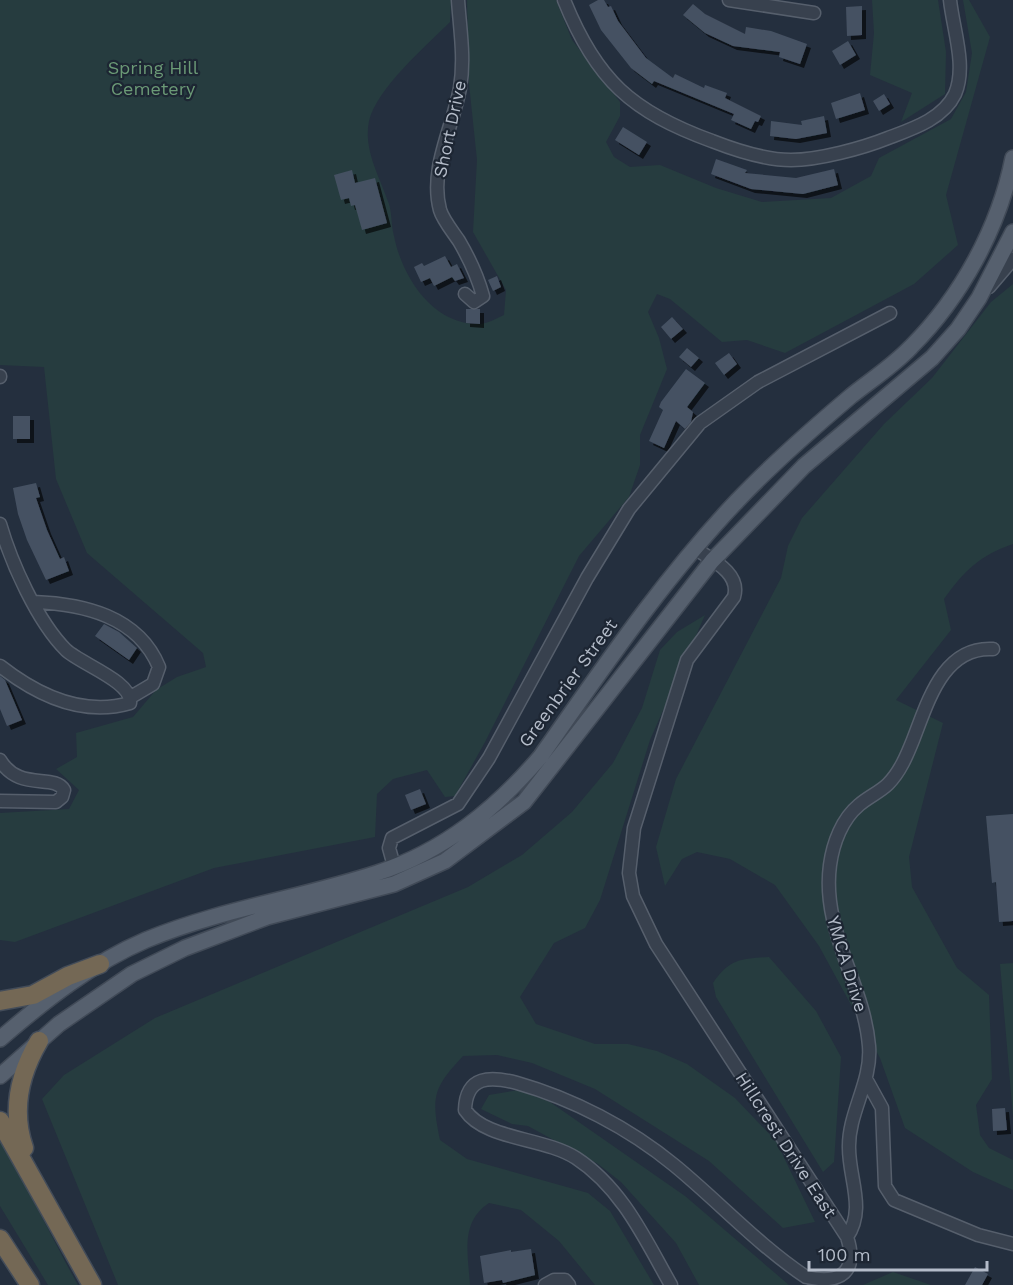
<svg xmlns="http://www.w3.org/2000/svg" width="1013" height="1285" font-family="'Work Sans',sans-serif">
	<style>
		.green { fill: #263c3f }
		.building { fill: #455162; filter: url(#shadow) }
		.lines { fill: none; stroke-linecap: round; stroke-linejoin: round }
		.minor-casing { stroke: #565f6c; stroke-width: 15 }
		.major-casing { stroke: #414a57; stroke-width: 18 }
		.highway-casing { stroke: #434c59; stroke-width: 21 }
		.minor { stroke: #38414e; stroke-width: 12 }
		.major { stroke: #56606e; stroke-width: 15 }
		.highway { stroke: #746855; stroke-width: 18 }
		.labels { text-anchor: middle; stroke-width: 4.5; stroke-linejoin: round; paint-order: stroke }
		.park-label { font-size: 18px; fill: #6b9a76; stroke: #1d2633 }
		.street-label { font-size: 18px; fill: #b4bcc9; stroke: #1d2633 }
	</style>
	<defs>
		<filter id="shadow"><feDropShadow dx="4" dy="4" stdDeviation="0" flood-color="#0009"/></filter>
	</defs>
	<rect width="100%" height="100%" fill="#242f3e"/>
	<path class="green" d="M0,0H451L450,22C426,46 377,88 369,121C363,150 380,177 389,204C392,214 391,225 394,236C402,277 433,325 479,324C487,324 497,318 504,315L506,290L473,232L477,160L469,84L467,0H556L572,40L620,102V116L606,142L614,157L630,167L660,165L716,188L762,202L831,198L871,176L879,158L951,119L966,92L972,53L963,0H969L990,37L946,195L958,245L914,284L785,353L747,340L722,342L670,299L657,294L648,312L659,338L667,369L640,435V465L629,497L579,556L485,742L455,796L445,797L427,770L393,779L377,794L375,837L214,868L15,942L0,940V813L69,809L79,790L56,769L77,757L76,733L133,717L156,690L177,677L206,667L203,653L87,553L56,479L44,367L0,365Z
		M872,0H938L946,52L945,94L901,122L912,93L870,75L874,33Z
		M1013,284V544C979,556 965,570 944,599L951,630L896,700L943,723L909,857L912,887L957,968L989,995L992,1079L976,1105L980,1135L989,1148L1013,1160V1190L973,1172L905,1128L880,1058L819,946L775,885L730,859L697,852L682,859L665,886L656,847L676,779L781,578L788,546L802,518L884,424L932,378L991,302Z
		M705,615L650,740L600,900L585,928L554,943L520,997L536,1024L595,1044H628L657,1051L687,1064L735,1098L776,1141L815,1222L783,1228L709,1161L595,1089L532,1063L497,1055L463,1056C433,1088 431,1097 440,1140L467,1159L588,1193L610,1211L654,1285H595L559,1241L521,1210L489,1203C460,1222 468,1254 470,1285H118L42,1099L64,1075L155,1018L468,887L522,855L572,812L613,763L642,708L660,650L677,632Z
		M769,957L816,1011L841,1057L834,1162L823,1172L716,997L713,983C730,958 742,959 769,957Z
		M1013,963V1117L1000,964Z
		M519,1090L550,1102L685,1196L789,1285H699L676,1243L621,1182L598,1164L528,1126L512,1124L481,1109L489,1095Z
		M0,1137L68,1267L78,1285H48L0,1206Z
		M893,1272L931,1285H863Z"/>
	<path class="building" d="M598,0H604L608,7L611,6L618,21L646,58L673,78L675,74L704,88L705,85L727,93L725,98L761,116L758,122L755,121L751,129L731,120L734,114L654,81L652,84L631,68L601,30L589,5Z
		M693,4L705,14L745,34L746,27L771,31L807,44L800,64L779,57L780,52L733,46L705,33L683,15Z
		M862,6V35L847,36L846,7Z
		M848,41L856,55L840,65L832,51Z
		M860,93L865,110L836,119L831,103Z
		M884,94L890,104L879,111L873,101Z
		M824,116L827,133L796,139L770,136L771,121L802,125L801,121Z
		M623,127L647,142L639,155L615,140Z
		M716,159L747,170L745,173L796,178L834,169L838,185L803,194L751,189L711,174Z
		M352,170L355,183L375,178L387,223L362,230L355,205L351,206L349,198L341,200L334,175Z
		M445,256L451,267L457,264L464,278L455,281L452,277L434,286L430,278L421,282L414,267L422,263L424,266Z
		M497,276L501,287L493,291L488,280Z
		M466,309H480V324L466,323Z
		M672,317L683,329L671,339L661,327Z
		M687,348L699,358L691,367L679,357Z
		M729,353L737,364L724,375L715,363Z
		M686,369L705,383L687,407L693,412L691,422L685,429L676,421L664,448L649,441L663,410L659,407L661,402Z
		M13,416H30V439H13Z
		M36,483L40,497L36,498L47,530L60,559L64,557L69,571L46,580L27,540L18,514L13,488Z
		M104,624L119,632L137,648L129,660L95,636Z
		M0,676L5,680L22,720L7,726L0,709Z
		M420,789L426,804L411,810L405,795Z
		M1013,814V921L999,922L996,882L992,883L986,816Z
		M1005,1108L1007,1130L993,1131L992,1109Z
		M531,1249L535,1275L503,1283L502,1280L484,1283L480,1256L511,1250V1252Z
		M975,1267L988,1274L982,1285H965Z"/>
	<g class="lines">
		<defs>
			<path id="minor" d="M458,0C460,30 465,58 460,88C453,127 429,169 440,210C443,220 453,232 459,241C469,258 478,278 483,296L474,302L465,294
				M564,0C596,80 632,112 712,141C735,150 766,160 791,160C819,160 863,148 888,138C912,129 943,119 955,94C967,66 953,29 950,0
				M729,0L814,13
				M989,287L1013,259
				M0,377V376
				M0,524C11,562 37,621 66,650C81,664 133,682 130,703C82,717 37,695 0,666
				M34,602C83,604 138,616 159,667L153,684L131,697
				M0,760C19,792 54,773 64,790L62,797L56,802L0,801
				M394,866L389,848L392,838L458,804L489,758L587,578L629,509L700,423L758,382L890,313
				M866,1079L882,1108L885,1186L894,1200L978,1235L1013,1244
				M847,1237C866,1209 849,1179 849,1148C848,1113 872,1082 869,1046C864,984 821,930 830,865C833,843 842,819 859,805C868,797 880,792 888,784C900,772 907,755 913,740C928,702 943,646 993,649
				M545,1285L554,1280H565L569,1285
				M671,1285C645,1239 622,1188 576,1158C543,1137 485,1140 465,1110C466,1075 491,1076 517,1083C573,1099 629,1128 674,1165C718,1201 758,1245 806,1277C842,1285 858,1271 847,1237L656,944L633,896L629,873L634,828L687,660L734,597C741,573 712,560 694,548"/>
			<path id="major" d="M0,1039C44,1001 92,963 146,940C221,909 301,898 377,873C444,851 496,809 541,756C603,668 663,579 737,501C773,463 812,429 851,396C871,380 893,366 911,347C961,297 999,228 1013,158
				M0,1076L59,1024L132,974L185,948L267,917L394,884L445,861L524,802L712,561L804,466L932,358L958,329L979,298L1013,232"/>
			<path id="highway" d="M0,1001L33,995L68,976L100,964
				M0,1121L92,1285
				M24,1148C11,1110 19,1075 39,1041
				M0,1239L30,1285"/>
		</defs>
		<use href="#minor" class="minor-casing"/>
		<use href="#major" class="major-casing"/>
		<use href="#highway" class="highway-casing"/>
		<use href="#minor" class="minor"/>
		<use href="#major" class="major"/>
		<use href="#highway" class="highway"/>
	</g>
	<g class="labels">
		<g class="park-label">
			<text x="153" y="74">Spring Hill<tspan x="153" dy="21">Cemetery</tspan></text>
		</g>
		<g class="street-label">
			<text transform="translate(450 129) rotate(-78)" y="6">Short Drive</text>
			<text transform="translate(568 683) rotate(-54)" y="6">Greenbrier Street</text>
			<text transform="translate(847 964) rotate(73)" y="6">YMCA Drive</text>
			<text transform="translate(786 1145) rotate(57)" y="6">Hillcrest Drive East</text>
		</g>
	</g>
	<path d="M809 1261v9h178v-9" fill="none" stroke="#b4bcc9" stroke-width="3"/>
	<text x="818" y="1261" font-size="18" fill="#b4bcc9" stroke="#1d2633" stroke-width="4.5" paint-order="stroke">100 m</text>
</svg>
